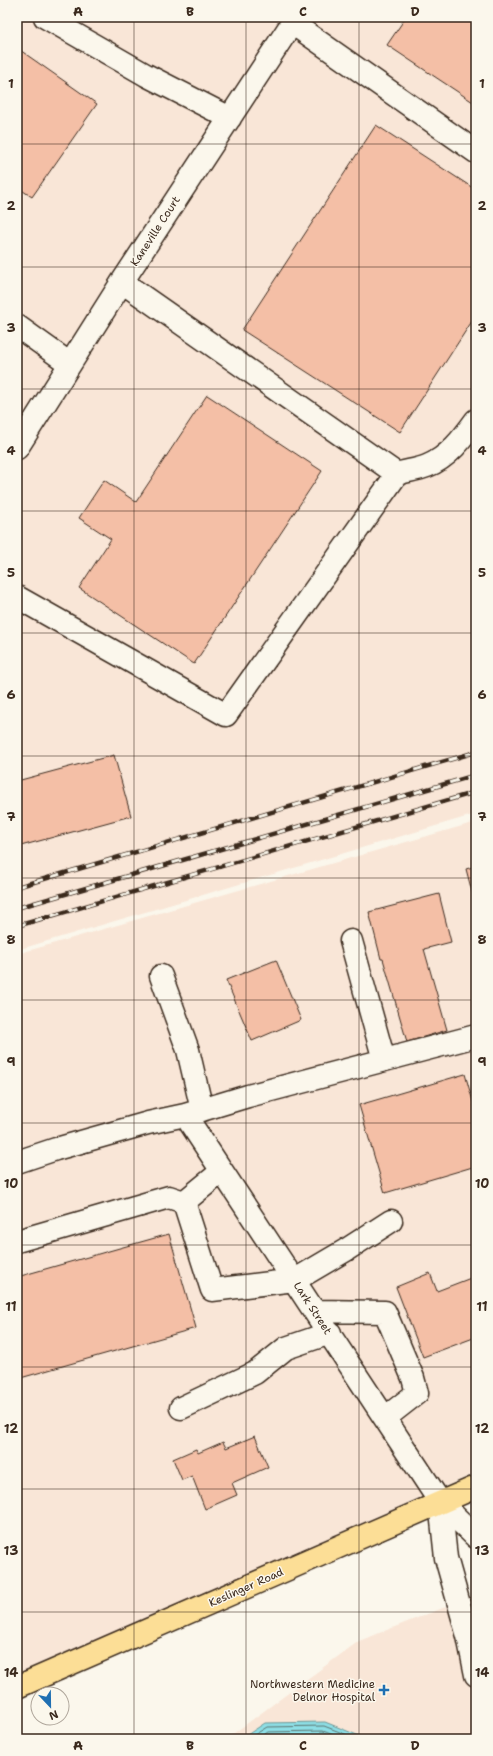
<svg xmlns="http://www.w3.org/2000/svg" width="493" height="1756" font-family="'Shantell Sans',sans-serif">
	<style>
		.built { fill: #f9e6d7 }
		.water { fill: #8ddfe6; stroke: #6c9796 }
		.lines { fill: none; stroke-linecap: round; stroke-linejoin: round }
		.shore { stroke: #5c726e; stroke-width: 1 }
		.building { fill: #f4bfa6; stroke: #3b2a1e }
		.minor-casing { stroke: #3b2a1e; stroke-width: 25 }
		.major-casing { stroke: #3b2a1e; stroke-width: 25 }
		.minor { stroke: #fbf7ec; stroke-width: 22 }
		.major { stroke: #fcde96; stroke-width: 22 }
		.rail-casing { stroke: #3b2a1e; stroke-width: 4.5 }
		.rail { stroke: #fbf7ec; stroke-width: 3; stroke-dasharray: 9; stroke-linecap: butt }
		.grid { fill: none; stroke: #3b2a1e; stroke-width: 1; stroke-opacity: 0.55 }
		.poi-dot { fill: #1f6fb2; stroke: #fbf7ec; stroke-width: 1.5 }
		.labels { text-anchor: middle; stroke-width: 3; stroke-linejoin: round; paint-order: stroke }
		.street-label { font-size: 11px; fill: #3b2a1e; stroke: #fbf7ec }
		.poi-label { font-size: 11px; fill: #3b2a1e; stroke: #fbf7ec; text-anchor: end }
		.neatline { fill: none; stroke: #3b2a1e; stroke-width: 1.5 }
		.grid-label { font-size: 13px; text-anchor: middle; font-weight: bold; fill: #3b2a1e }
	</style>
	<rect width="100%" height="100%" fill="#fbf7ec"/>
	<filter id="ink" filterUnits="userSpaceOnUse"><feTurbulence type="fractalNoise" baseFrequency=".025" numOctaves="2"/><feDisplacementMap in="SourceGraphic" scale="8" xChannelSelector="R" yChannelSelector="G"/><feConvolveMatrix kernelMatrix="1 2 1 2 8 2 1 2 1" color-interpolation-filters="sRGB"/></filter>
	<g filter="url(#ink)">
		<path class="built" d="M17,17H476V814L17,950Z
			M476,822V1473L17,1675V954Z
			M476,1595V1739H226L359,1641Z"/>
		<path class="water" d="M325,1722L367,1739H241L265,1723Z"/>
		<g class="lines">
			<path class="shore" d="M248,1739L267,1727L324,1726L358,1739
				M257,1739L268,1732L323,1731L344,1739
				M268,1739L322,1737L328,1739"/>
		</g>
		<path class="building" d="M406,17H476V104L387,45Z
			M17,48L97,104L32,197L17,187Z
			M376,125L476,190V315L400,432L242,330Z
			M207,395L322,471L194,664L79,588L111,539L79,518L104,480L136,502Z
			M114,755L131,816L17,847V781Z
			M476,866V907L466,869Z
			M439,894L451,942L424,949L447,1030L407,1042L383,959H381L369,912Z
			M276,960L301,1020L252,1041L226,980Z
			M465,1074L476,1112V1166L385,1193L359,1105Z
			M169,1234L196,1328L17,1379V1277Z
			M430,1273L437,1291L476,1276V1337L423,1357L396,1287Z
			M255,1436L268,1467L232,1483L237,1495L205,1509L192,1476L182,1480L173,1459L196,1449L198,1453L223,1442L226,1448Z"/>
		<g class="lines">
			<defs>
				<path id="minor" d="M45,17L146,75L230,118
					M292,23L476,152
					M17,326L70,364
					M17,448L122,282L296,17
					M397,474C406,471 417,470 427,466C448,458 463,438 476,420
					M17,597L226,715L397,474L122,282
					M351,941L384,1060
					M161,976L188,1050L202,1110
					M185,1115L440,1502L476,1537
					M17,1162L56,1149L148,1123L185,1115L248,1096L476,1036
					M184,1202L222,1171
					M17,1241L169,1197L184,1202L212,1290L295,1280L346,1250L391,1221
					M315,1311L385,1312L413,1378L417,1393L385,1418
					M181,1408L255,1373L286,1348L330,1333
					M440,1502L446,1558L468,1636L476,1675"/>
				<path id="major" d="M17,1687L476,1487"/>
			</defs>
			<use href="#minor" class="minor-casing"/>
			<use href="#major" class="major-casing"/>
			<use href="#minor" class="minor"/>
			<use href="#major" class="major"/>
			<defs>
				<path id="rail" d="M17,887L476,752
					M17,908L476,775
					M17,926L476,792"/>
			</defs>
			<use href="#rail" class="rail-casing"/>
			<use href="#rail" class="rail"/>
		</g>
	</g>
	<path class="grid" d="M134,17V1739M246,17V1739M359,17V1739M17,144H476M17,267H476M17,389H476M17,511H476M17,633H476M17,756H476M17,878H476M17,1000H476M17,1123H476M17,1245H476M17,1367H476M17,1489H476M17,1612H476"/>
	<path class="poi-dot" d="M382 1684h4v4h4v4h-4v4h-4v-4h-4v-4h4z"/>
	<g class="labels">
		<g class="street-label">
			<text transform="translate(155 231) rotate(-57)" y="4">Kaneville Court</text>
			<text transform="translate(313 1308) rotate(57)" y="4">Lark Street</text>
			<text transform="translate(246 1587) rotate(-24)" y="4">Keslinger Road</text>
		</g>
		<g class="poi-label">
			<text x="375" y="1688">Northwestern Medicine<tspan x="375" dy="13">Delnor Hospital</tspan></text>
		</g>
	</g>
	<rect width="493" height="1756" fill="none" stroke="#fbf7ec" stroke-width="44"/>
	<g transform="translate(50 1706) rotate(158)"><circle r="19" fill="#fbf7ec" stroke="#aea59a"/>
	<path d="M0-3L7 15L0 10L-7 15Z" fill="#1f6fb2"/>
	<text y="-6" font-size="11" font-weight="bold" text-anchor="middle" fill="#3b2a1e">N</text>
	</g>
	<rect x="22" y="22" width="449" height="1712" class="neatline"/>
	<g class="grid-label">
		<text x="78" y="16">A</text>
		<text x="190" y="16">B</text>
		<text x="303" y="16">C</text>
		<text x="415" y="16">D</text>
		<text x="11" y="88">1</text>
		<text x="482" y="88">1</text>
		<text x="11" y="210">2</text>
		<text x="482" y="210">2</text>
		<text x="11" y="332">3</text>
		<text x="482" y="332">3</text>
		<text x="11" y="455">4</text>
		<text x="482" y="455">4</text>
		<text x="11" y="577">5</text>
		<text x="482" y="577">5</text>
		<text x="11" y="699">6</text>
		<text x="482" y="699">6</text>
		<text x="11" y="821">7</text>
		<text x="482" y="821">7</text>
		<text x="11" y="944">8</text>
		<text x="482" y="944">8</text>
		<text x="11" y="1066">9</text>
		<text x="482" y="1066">9</text>
		<text x="11" y="1188">10</text>
		<text x="482" y="1188">10</text>
		<text x="11" y="1311">11</text>
		<text x="482" y="1311">11</text>
		<text x="11" y="1433">12</text>
		<text x="482" y="1433">12</text>
		<text x="11" y="1555">13</text>
		<text x="482" y="1555">13</text>
		<text x="11" y="1677">14</text>
		<text x="482" y="1677">14</text>
		<text x="78" y="1750">A</text>
		<text x="190" y="1750">B</text>
		<text x="303" y="1750">C</text>
		<text x="415" y="1750">D</text>
	</g>
</svg>
